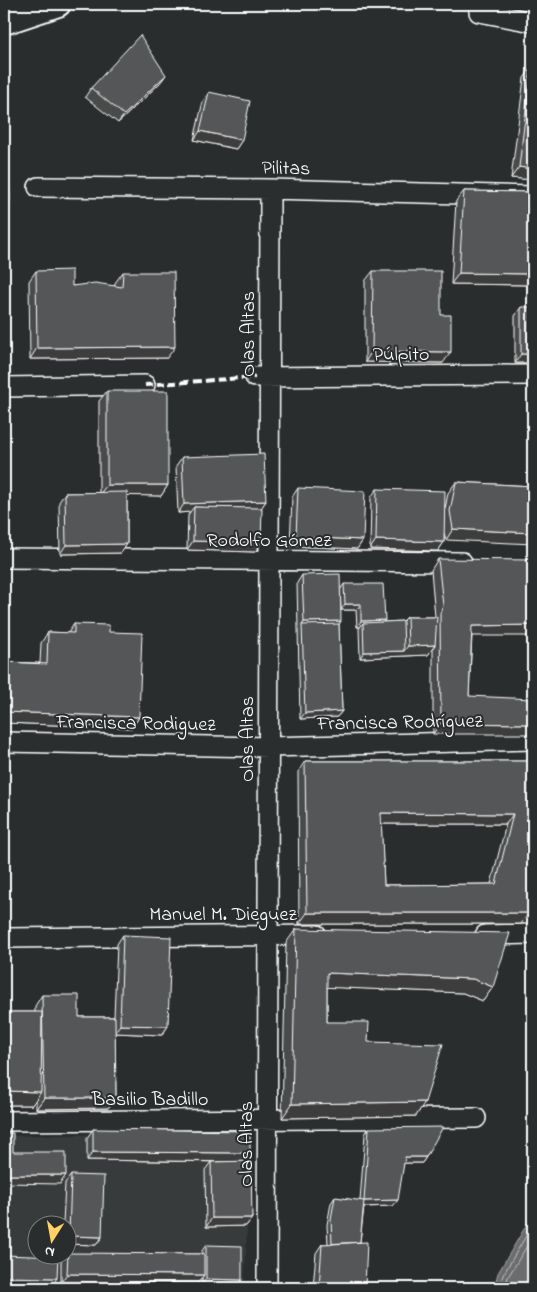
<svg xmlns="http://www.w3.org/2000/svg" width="537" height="1292" font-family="'Indie Flower',sans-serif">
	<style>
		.built { fill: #373a3b; fill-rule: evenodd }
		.water { fill: #6a6c6d; stroke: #a6a7a7 }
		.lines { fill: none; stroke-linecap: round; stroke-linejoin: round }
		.shore { stroke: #c3c4c5; stroke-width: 1 }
		.minor-casing { stroke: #fff; stroke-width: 22 }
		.major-casing { stroke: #fff; stroke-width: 28 }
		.minor { stroke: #2a2d2e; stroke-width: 19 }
		.major { stroke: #2a2d2e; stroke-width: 24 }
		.rail { stroke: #fff; stroke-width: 4; stroke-dasharray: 8 4; stroke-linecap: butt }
		.wall { fill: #494b4c; stroke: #fff; fill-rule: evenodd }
		.shaded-wall { fill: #3c3d3e; stroke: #fff }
		.building { fill: #555758; stroke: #fff; fill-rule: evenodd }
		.labels { text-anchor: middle; stroke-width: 4; stroke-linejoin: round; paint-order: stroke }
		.street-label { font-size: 20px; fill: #fff; stroke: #2a2d2e }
	</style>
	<rect width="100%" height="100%" fill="#2a2d2e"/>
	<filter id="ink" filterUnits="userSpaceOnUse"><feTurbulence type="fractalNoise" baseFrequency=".02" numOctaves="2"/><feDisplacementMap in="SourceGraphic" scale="10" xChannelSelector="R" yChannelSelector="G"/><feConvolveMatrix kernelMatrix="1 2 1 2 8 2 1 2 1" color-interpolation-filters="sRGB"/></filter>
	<g filter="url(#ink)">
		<path class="built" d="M252,1132L244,1288H4V1136ZM38,1224H68V1254H38Z"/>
		<path class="water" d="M533,1214V1288H494L498,1273Z"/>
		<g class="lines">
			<path class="shore" d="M499,1288L503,1275L533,1224
				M506,1288L508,1277L533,1236"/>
			<defs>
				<path id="minor" d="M479,12L533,22
					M38,187L270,189L533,196
					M255,377L533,375
					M4,387L145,385
					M4,558L462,562
					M4,742L268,747L533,740
					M485,935L533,934
					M4,938L317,935
					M4,1121L476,1118
					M267,1288L270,189"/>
				<path id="major" d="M4,22L58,4"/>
			</defs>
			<use href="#minor" class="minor-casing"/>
			<use href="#major" class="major-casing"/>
			<use href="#minor" class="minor"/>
			<use href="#major" class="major"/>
			<path class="rail" d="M145,385L255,377"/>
		</g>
		<path class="wall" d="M532,4H533V12L531,11Z
			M531,68L533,180L511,178L524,78Z
			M160,83L118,123L85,97L91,88Z
			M209,92L242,140L236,149L194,140L203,101Z
			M464,191L533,192V285L451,284L456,201Z
			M36,271L72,286H115V283L123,272L167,358L30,359L29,281Z
			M373,271L441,315L443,363L365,362V281Z
			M521,307L533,363H515V316Z
			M533,382V419H529L532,384Z
			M107,391L168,485L161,496L127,495V544L121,553L60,554L59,502L65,493H99V401Z
			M182,457L266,501L261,508L255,552L187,550L188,515L190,512L178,513L176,466Z
			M456,482L533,486L446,540L444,533V542L438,551L370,549L371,497L377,489L445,509L448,493Z
			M298,488L363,540L357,549L290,546L292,497Z
			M438,559L472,636L469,696L433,734V648L428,655L360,658L359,629L360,627H357L356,610H341L340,590L344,584L385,620L383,622L403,621L407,617H435L431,570Z
			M302,575L341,621L339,624L342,711L337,717L300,719L297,583Z
			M74,624L109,632L139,717L132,728L4,723V662L40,663L41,643L48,632L68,633Z
			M305,761H533L521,924H299L298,772ZM381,824H506L491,884L384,885Z
			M296,929L493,987L483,1001L463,993L327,987V1022L368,1042L425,1102L416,1116L282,1118L286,943Z
			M123,935L168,1026L162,1035L115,1033L116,1098L108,1108L36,1109V1099L32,1105H4V1012H35V1006L42,995L79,1017H114L117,944Z
			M369,1128L426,1157L422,1163H404L393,1206L364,1207L360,1242L365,1288H313L316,1253L322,1244H328L327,1225L331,1203L335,1197L360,1201L365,1134Z
			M93,1129L250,1153L245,1161L252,1218L246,1226L206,1227L205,1170L211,1162H224L87,1160V1138Z
			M71,1175L102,1237L96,1245L68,1244V1224H63L65,1183Z
			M206,1245L238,1285H202V1277L198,1283L61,1282V1261L66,1254H202V1251Z"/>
		<path class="shaded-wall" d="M166,75L160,83L118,123L124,115Z
			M200,131L242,140L236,149L194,140Z
			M519,167L533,169V180L511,178Z
			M459,273L533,274V285L451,284Z
			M175,347L167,358L30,359L37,348Z
			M372,351L451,352L443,363L365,362Z
			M521,354H533V363H515Z
			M533,413V419H529Z
			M107,485H168L161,496L99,495Z
			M266,501L260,510L194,507L190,512L178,513L184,504Z
			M453,529L533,533V544L446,540Z
			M296,537L363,540L357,549L290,546Z
			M376,540L444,542L438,551L370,549Z
			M193,541L261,543L255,552L187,550Z
			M127,544L121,553L60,554L66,545Z
			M345,604H361L356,610H341Z
			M385,620L380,626L363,623L360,627H357L361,621Z
			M341,621L335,630L302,625L304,622Z
			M533,625V636H465L472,626Z
			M435,645L428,655L360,658L364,652L404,651L408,646Z
			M342,711L337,717L300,719L305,713Z
			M4,712L139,717L132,728L4,723Z
			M441,723L533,724V734H433Z
			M381,813L513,814L506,824H373Z
			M307,913H529L521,924H299Z
			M327,973L473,979L493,987L483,1001L463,993L318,987Z
			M120,1025L168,1026L162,1035L114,1033Z
			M4,1091L41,1092L32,1105H4Z
			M44,1098H116L108,1108L36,1109Z
			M425,1102L416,1116L282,1118L292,1104Z
			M93,1152L250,1153L244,1162L87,1160Z
			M405,1157H426L422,1163H400Z
			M4,1175H66L60,1184L4,1183Z
			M398,1200L393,1206L360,1207L364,1201Z
			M212,1218H252L246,1226L206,1227Z
			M69,1236L102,1237L96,1245L68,1244V1237Z
			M67,1274L204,1275L198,1283L61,1282Z
			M4,1277L57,1278L53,1284L4,1283Z
			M206,1279L242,1280L238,1285H202Z"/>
		<path class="building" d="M140,35L166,75L124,115L91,88Z
			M531,68H533V169L519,167Z
			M209,92L250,101L242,140L200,131Z
			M464,191L533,192V274L459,273Z
			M4,192H10L6,322H4Z
			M72,270V286L95,283L122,287L123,272H174L175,347L37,348L36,271Z
			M373,271H441V315H451V352L372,351Z
			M521,307H533V354H521Z
			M107,391H168V485H107Z
			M264,454L266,501L184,504L182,457Z
			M456,482L533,486V533L453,529L450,511Z
			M298,488L365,491L363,540L296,537Z
			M377,489L445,491L444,542L376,540Z
			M127,492V544L66,545L65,493Z
			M194,507L262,508L261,543L193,541Z
			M438,559L533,560V625L472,626L469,696L533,699V724L441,723L440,613L443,606Z
			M340,574L341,621L304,622L302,575Z
			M344,584H383L385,620L361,621V604H345Z
			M407,617H437L435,645L408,646Z
			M403,621L404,651L364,652L363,623Z
			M74,624L109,625V632L142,633L139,717L4,712V662L47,664L48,632L74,633Z
			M339,624L342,711L305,713L302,625Z
			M305,761H533V897L529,913H307ZM381,813L513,814L496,884L384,885Z
			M296,929L510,933L493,987L473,979L327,973V1022H369L368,1042L443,1044L425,1102L292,1104Z
			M123,935L171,937L168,1026L120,1025Z
			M42,995H79V1017H115L116,1098H44Z
			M4,1012H42L41,1092L4,1091Z
			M443,1127L426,1157H405L398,1200L364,1201L360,1242L332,1244L331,1219L335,1197L364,1201L369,1128Z
			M93,1129L250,1131V1153L93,1152Z
			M4,1133H13V1152H66V1175H4Z
			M251,1161L252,1218H212L211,1162Z
			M71,1175L104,1176L102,1237L69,1236Z
			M367,1242L365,1288H319L322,1244Z
			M206,1245L242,1246V1280L206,1279Z
			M68,1253L204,1254V1275L67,1274Z
			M4,1255L58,1257L57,1278L4,1277Z"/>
	</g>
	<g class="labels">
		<g class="street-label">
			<text transform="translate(286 167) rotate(1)" y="7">Pilitas</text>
			<text transform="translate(247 334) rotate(-90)" y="7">Olas Altas</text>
			<text x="401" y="360">Púlpito</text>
			<text x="269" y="546">Rodolfo Gómez</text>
			<text transform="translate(400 721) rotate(-1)" y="7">Francisca Rodríguez</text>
			<text transform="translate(136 722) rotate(1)" y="7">Francisca Rodiguez</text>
			<text transform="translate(246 739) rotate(-90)" y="7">Olas Altas</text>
			<text x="223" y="920">Manuel M. Dieguez</text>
			<text x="150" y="1105">Basilio Badillo</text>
			<text transform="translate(245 1144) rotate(-90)" y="7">Olas Altas</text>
		</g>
	</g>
	<rect width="537" height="1292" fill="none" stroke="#2a2d2e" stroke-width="20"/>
	<rect x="10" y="10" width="517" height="1272" fill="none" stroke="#fff" stroke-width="2" filter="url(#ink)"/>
	<g transform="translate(52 1240) rotate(191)"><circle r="24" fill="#2a2d2e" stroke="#7f8182"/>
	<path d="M0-4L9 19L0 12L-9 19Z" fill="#ffd166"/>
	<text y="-8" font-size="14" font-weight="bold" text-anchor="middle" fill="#ffffff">N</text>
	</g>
</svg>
